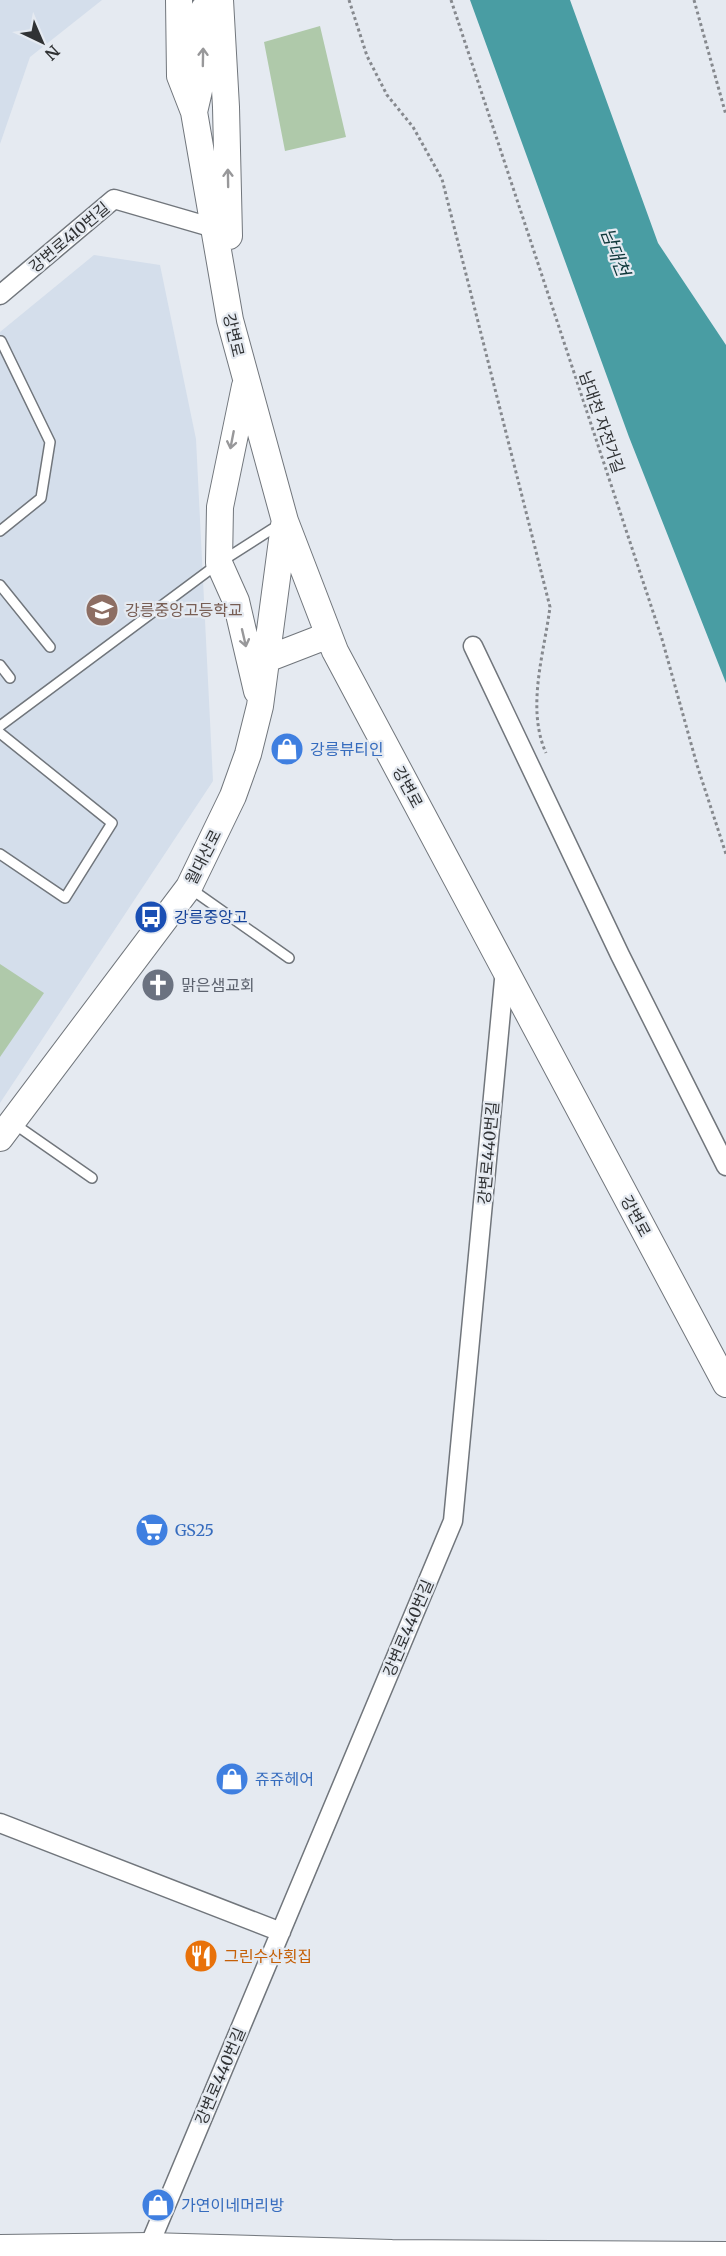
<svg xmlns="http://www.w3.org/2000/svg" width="726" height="2256" font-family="Merriweather,'Noto Sans KR',serif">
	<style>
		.built { fill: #d4deeb }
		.green { fill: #afc9aa }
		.water { fill: #499da3 }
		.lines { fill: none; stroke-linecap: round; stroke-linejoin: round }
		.lane-casing { stroke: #71767c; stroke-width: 12 }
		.street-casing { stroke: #71767c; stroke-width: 21 }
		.secondary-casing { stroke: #71767c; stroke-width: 28 }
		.path { stroke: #86898e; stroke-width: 3; stroke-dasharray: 3 3; stroke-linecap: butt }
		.lane { stroke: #fff; stroke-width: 9 }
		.street { stroke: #fff; stroke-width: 18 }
		.secondary { stroke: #fff; stroke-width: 26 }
		.oneway { stroke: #98989a }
		.labels { text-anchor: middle; stroke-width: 4.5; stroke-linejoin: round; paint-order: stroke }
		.street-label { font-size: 16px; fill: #303234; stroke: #e5eaf1 }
		.education-label { font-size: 16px; fill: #785e54; stroke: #e5eaf1; text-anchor: start }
		.shop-label { font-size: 16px; fill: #366cbe; stroke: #e5eaf1; text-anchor: start }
		.transit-label { font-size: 16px; fill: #164399; stroke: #e5eaf1; text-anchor: start }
		.worship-label { font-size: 16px; fill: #5b616d; stroke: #e5eaf1; text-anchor: start }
		.food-label { font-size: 16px; fill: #c56008; stroke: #e5eaf1; text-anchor: start }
		.water-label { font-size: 18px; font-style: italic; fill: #0f383b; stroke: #e5eaf1 }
	</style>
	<rect width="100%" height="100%" fill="#e5eaf1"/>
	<path class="built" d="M0,0H102L30,57L0,144Z
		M94,255L160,265L196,439L213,781L0,1103V332Z"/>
	<path class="green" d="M320,26L346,137L285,151L264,42Z
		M0,964L44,993L0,1057Z"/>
	<path class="water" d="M470,0H570L658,243L726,345V683L629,437Z"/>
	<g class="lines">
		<defs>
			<path id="lane" d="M0,531L41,498L50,442L1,341
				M0,585L50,647
				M0,665L10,678
				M0,726L219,563L280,524
				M0,733L112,823L65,898L0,854
				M191,889L289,958
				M13,1123L92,1178"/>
			<path id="street" d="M0,295L114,199L214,228
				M473,646L620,955L726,1166
				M0,1823L281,1932
				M149,2246L453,1521L505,969"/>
			<path id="secondary" d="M179,0L180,76L194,112L230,320L285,521L335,651L726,1384
				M220,0L226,107L229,236
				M194,112L203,73L204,9
				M245,386L220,507L219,563L236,601L257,691
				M267,659L329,635
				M0,1138L189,887L233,796L248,754L260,706L284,525
				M0,2248L149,2246L392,2253L726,2255"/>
		</defs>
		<use href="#lane" class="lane-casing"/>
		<use href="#street" class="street-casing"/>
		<use href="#secondary" class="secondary-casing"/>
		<path class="path" d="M349,0L367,56L387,95L413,127L442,179L550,607C544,654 526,708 546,753
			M451,0L662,639L697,765L726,854
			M694,0L726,115"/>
		<use href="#lane" class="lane"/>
		<use href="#street" class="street"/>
		<use href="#secondary" class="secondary"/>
	</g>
	<defs><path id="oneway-shaft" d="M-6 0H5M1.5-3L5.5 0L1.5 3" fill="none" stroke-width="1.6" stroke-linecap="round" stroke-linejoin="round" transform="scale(1.5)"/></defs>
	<g class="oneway">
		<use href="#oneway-shaft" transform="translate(203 57) rotate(-89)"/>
		<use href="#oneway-shaft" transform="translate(228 178) rotate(-91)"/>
		<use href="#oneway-shaft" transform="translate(232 440) rotate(101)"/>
		<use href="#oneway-shaft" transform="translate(244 638) rotate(77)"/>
	</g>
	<defs>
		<symbol id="school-disc" viewBox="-11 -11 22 22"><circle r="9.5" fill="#8d6e63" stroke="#e5eaf1"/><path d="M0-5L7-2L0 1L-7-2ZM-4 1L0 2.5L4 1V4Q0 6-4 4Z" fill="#fff"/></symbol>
		<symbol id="shop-disc" viewBox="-11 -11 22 22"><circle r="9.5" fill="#3f7fe0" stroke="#e5eaf1"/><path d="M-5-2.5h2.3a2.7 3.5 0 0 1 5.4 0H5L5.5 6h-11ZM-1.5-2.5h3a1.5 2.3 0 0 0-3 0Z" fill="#fff"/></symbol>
		<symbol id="bus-disc" viewBox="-11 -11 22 22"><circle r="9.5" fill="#1a4fb4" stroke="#e5eaf1"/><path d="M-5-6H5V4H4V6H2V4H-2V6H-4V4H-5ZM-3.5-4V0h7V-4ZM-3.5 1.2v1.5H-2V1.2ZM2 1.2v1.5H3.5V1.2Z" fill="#fff"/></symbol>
		<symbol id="church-disc" viewBox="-11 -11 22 22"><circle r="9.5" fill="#6b7280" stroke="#e5eaf1"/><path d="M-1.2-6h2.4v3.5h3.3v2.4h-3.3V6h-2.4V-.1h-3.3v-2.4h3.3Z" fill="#fff"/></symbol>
		<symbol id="supermarket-disc" viewBox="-11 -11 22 22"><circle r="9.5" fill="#3f7fe0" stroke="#e5eaf1"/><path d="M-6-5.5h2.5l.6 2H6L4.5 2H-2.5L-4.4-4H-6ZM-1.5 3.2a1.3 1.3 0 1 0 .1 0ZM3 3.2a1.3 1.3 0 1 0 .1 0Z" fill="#fff"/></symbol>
		<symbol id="restaurant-disc" viewBox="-11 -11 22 22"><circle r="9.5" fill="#e8710a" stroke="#e5eaf1"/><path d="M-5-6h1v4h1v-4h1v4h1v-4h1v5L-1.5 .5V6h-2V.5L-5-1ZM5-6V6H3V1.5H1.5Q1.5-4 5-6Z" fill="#fff"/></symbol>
	</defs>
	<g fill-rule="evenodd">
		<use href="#school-disc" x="83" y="591" width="38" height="38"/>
		<use href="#shop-disc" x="268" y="730" width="38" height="38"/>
		<use href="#bus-disc" x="132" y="898" width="38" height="38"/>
		<use href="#church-disc" x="139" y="966" width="38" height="38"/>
		<use href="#supermarket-disc" x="133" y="1511" width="38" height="38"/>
		<use href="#shop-disc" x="213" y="1760" width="38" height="38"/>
		<use href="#restaurant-disc" x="182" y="1937" width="38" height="38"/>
		<use href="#shop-disc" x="139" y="2186" width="38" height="38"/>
	</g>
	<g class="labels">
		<g class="street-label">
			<text transform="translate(69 237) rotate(-40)" y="6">강변로410번길</text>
			<text transform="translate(234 335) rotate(77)" y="6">강변로</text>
			<text transform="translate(602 422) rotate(71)" y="6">남대천 자전거길</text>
			<text transform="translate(408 787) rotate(62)" y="6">강변로</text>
			<text transform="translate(203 857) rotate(-63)" y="6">월대산로</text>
			<text transform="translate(488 1153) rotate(-85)" y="6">강변로440번길</text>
			<text transform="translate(636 1216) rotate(62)" y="6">강변로</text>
			<text transform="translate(408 1628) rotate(-67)" y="6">강변로440번길</text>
			<text transform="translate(220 2076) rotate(-67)" y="6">강변로440번길</text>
		</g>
		<g class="education-label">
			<text x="125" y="616">강릉중앙고등학교</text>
		</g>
		<g class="shop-label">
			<text x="310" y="755">강릉뷰티인</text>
			<text x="175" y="1536">GS25</text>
			<text x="255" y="1785">쥬쥬헤어</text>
			<text x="181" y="2211">가연이네머리방</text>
		</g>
		<g class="transit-label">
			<text x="174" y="923">강릉중앙고</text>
		</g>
		<g class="worship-label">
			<text x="181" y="991">맑은샘교회</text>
		</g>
		<g class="food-label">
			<text x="224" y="1962">그린수산횟집</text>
		</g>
		<g class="water-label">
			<text transform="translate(615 252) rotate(69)" y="6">남대천</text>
		</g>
	</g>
	<g transform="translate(42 42) rotate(136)" stroke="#e5eaf1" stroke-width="4.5" paint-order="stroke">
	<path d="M0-4.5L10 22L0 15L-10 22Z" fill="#303234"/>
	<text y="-9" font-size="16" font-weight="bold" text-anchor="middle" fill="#303234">N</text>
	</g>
</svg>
